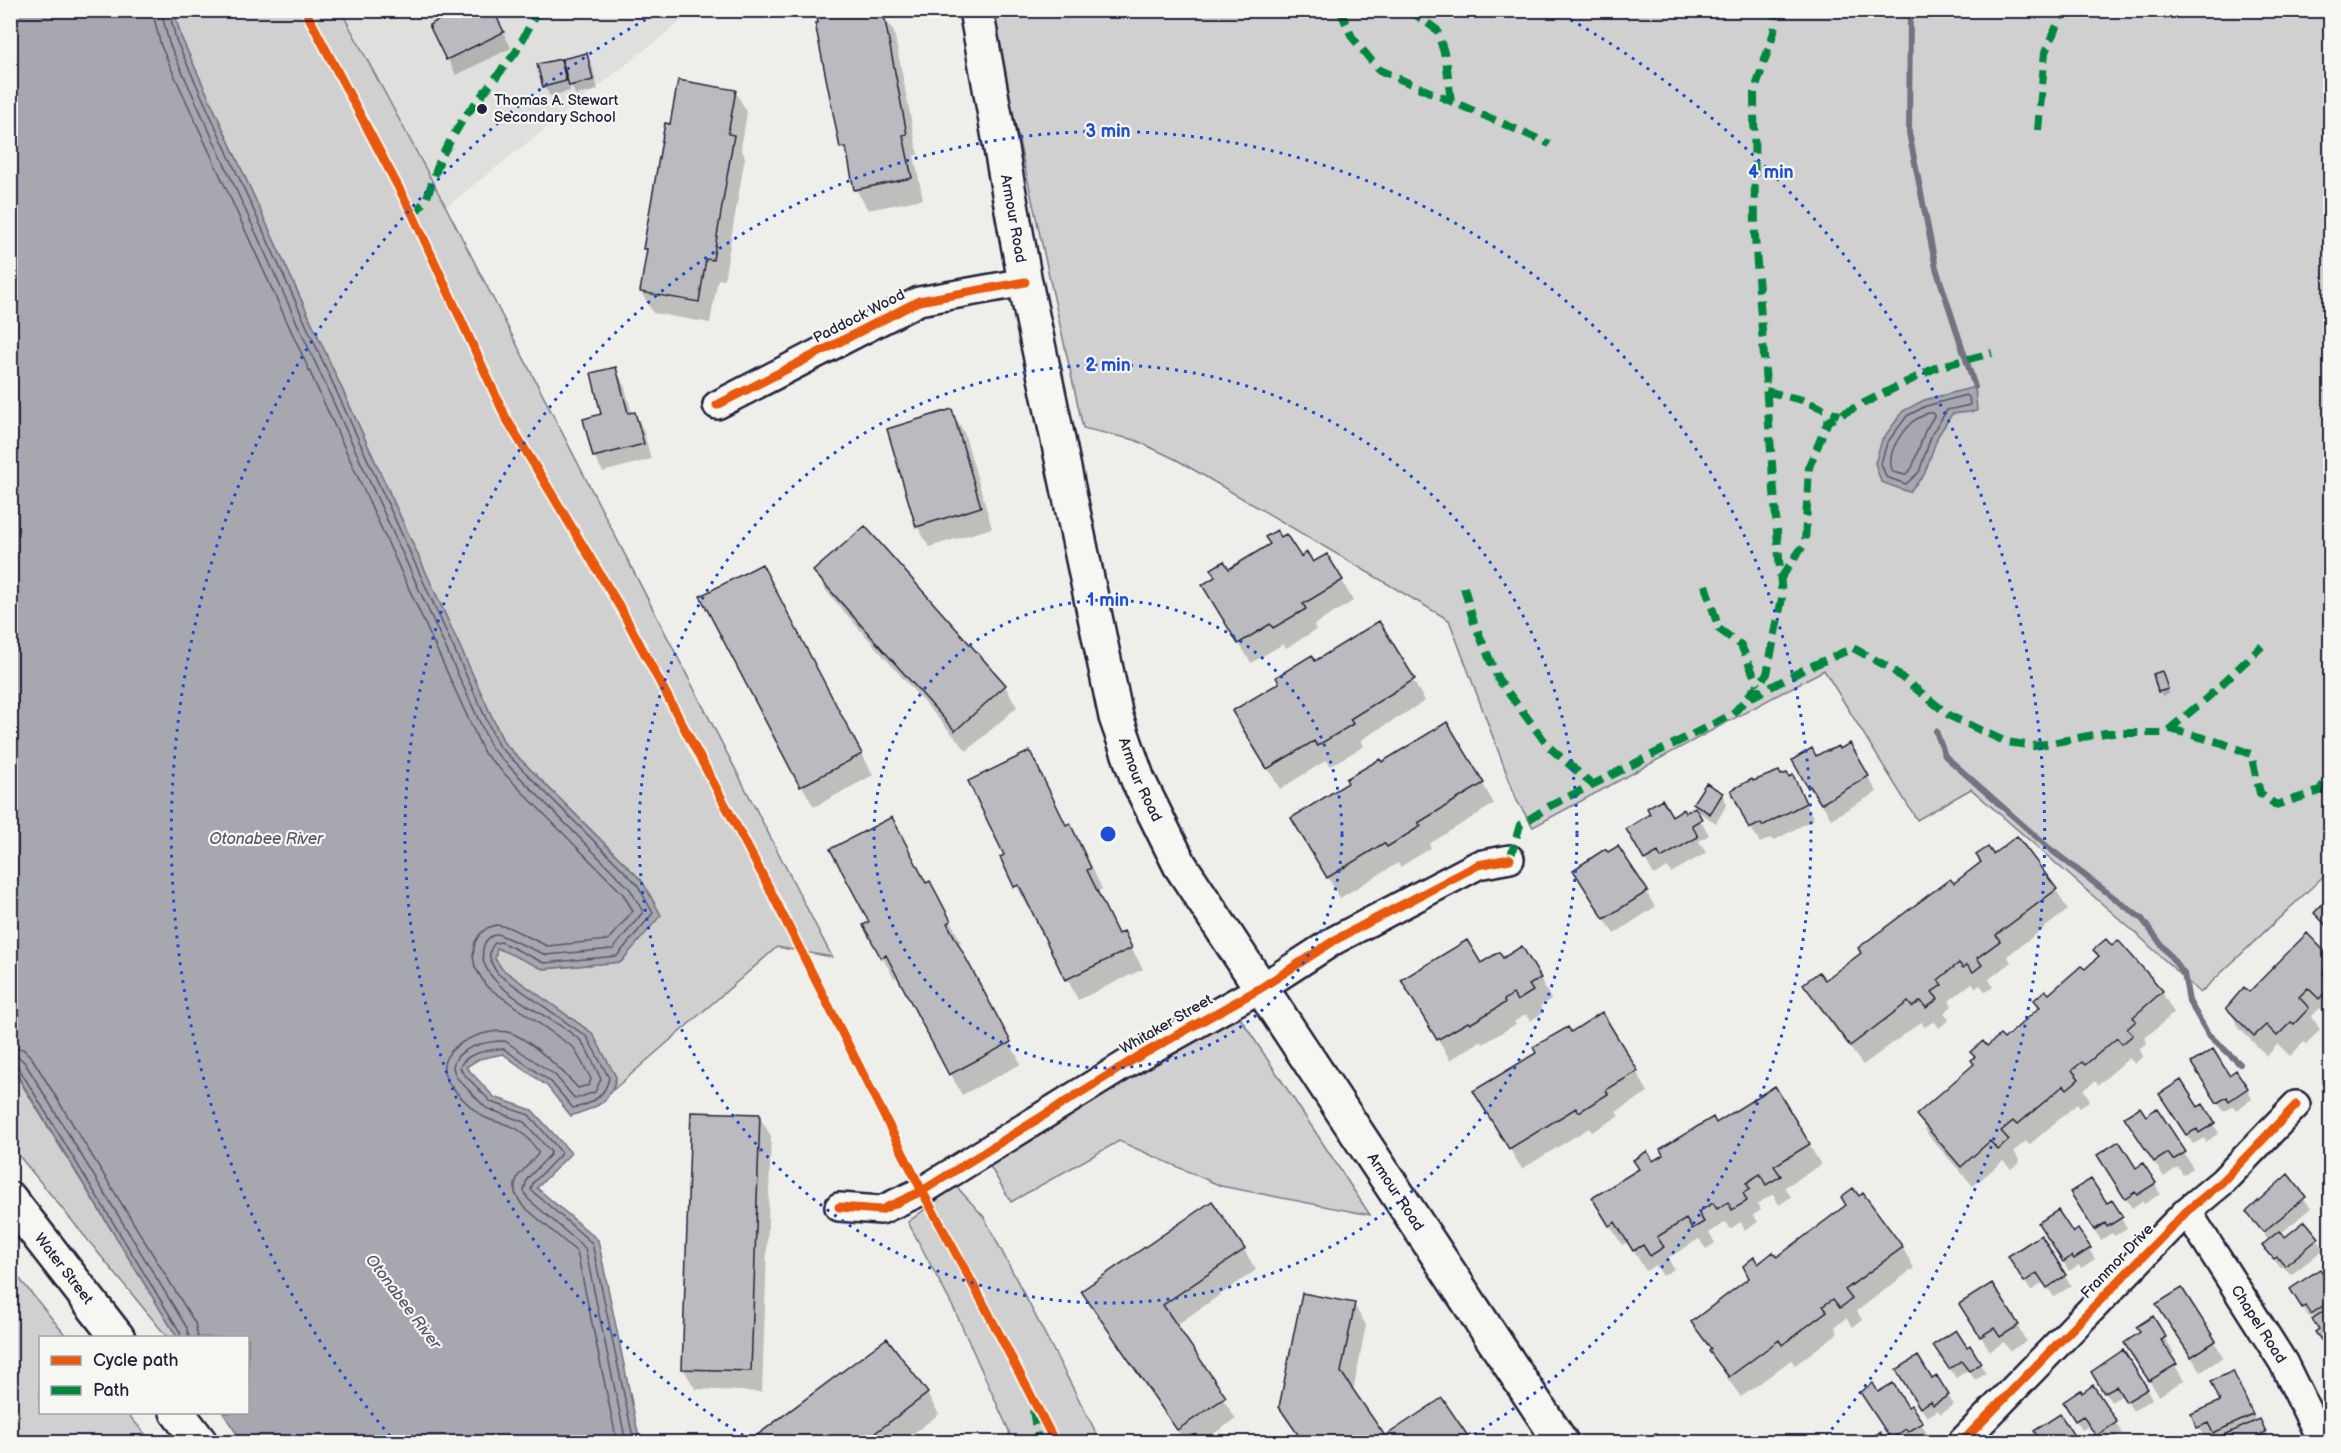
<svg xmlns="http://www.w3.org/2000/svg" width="2341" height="1453" font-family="'Balsamiq Sans',sans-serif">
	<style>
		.built { fill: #dfdfde }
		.green { fill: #d0d0d1; stroke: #797986; stroke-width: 1.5 }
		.water { fill: #a7a7af; stroke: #727281; stroke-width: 1.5 }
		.shadow { fill: #0003 }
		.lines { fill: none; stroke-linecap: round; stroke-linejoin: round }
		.shore { stroke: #575769; stroke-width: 1.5 }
		.stream { stroke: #727281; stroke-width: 6 }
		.building { fill: #bbbbbf; stroke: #22223b; stroke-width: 1.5 }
		.minor-casing { stroke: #22223b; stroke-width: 32 }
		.major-casing { stroke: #22223b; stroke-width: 38 }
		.minor { stroke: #f6f6f2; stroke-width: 27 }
		.major { stroke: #f6f6f2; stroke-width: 33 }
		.quiet { stroke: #00873e; stroke-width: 8; stroke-dasharray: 15 8; stroke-linecap: butt }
		.cycleway-casing { stroke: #f6f6f2; stroke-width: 13 }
		.cycleway { stroke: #e8590c; stroke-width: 9 }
		.ring { fill: none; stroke: #1d4ed8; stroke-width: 3; stroke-dasharray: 3 6 }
		.poi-dot { fill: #22223b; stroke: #f6f6f2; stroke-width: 2 }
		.labels { text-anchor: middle; stroke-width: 4.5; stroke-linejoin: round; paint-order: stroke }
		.poi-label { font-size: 15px; fill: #22223b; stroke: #f6f6f2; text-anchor: start }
		.street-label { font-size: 15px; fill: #22223b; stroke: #f6f6f2 }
		.water-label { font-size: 16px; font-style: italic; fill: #575769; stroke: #f6f6f2 }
		.centre { fill: #1d4ed8; stroke: #f6f6f2; stroke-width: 3 }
		.ring-label { font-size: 18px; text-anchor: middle; font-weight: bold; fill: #1d4ed8; stroke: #f6f6f2; stroke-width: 4.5; stroke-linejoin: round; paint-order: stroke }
	</style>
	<rect width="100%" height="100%" fill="#eeeeeb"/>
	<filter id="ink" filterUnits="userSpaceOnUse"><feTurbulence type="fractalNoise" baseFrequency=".0167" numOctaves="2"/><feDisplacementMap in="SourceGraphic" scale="12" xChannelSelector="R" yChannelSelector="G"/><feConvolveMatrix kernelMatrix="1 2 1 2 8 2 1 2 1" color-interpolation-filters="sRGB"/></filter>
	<g filter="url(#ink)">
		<path class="built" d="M341,11H694L446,207Z"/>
		<path class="green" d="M174,11H341L446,207L832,957L777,947L613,1090L616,1077L592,1033L502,969L495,959L497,947L543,969L621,962L660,915L642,881L504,743L181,37Z
			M990,11H2330V870L2200,993L2140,937L1971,789L1917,820L1824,670L1533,827L1517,801L1449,620L1177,460L1135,440L1083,428Z
			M1239,1016L1370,1215L1221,1186L1119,1141L1011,1202L988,1163Z
			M10,1065L177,1337H167L11,1146Z
			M956,1186L984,1217L1101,1442H1010L1009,1431L955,1311L908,1222Z
			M10,1267L67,1337L40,1338V1412L127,1413L152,1442H11Z"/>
		<path class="water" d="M11,10L174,11L181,37L504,743L642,881L661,915L621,962L543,969L497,948L495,959L502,969L592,1033L616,1077C608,1107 597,1106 571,1116L547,1086L503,1054L479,1059L466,1067L494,1097L532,1110L571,1153L537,1188L598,1240L640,1442H242L223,1413L248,1412V1338L177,1337L11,1065Z
			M1975,387L1977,411L1952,414L1938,436L1924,475L1909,492L1881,482L1875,463L1882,440L1903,411L1924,400Z"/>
		<path class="shadow" d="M492,10L511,48L456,75L431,26Z
			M818,10H885L886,20L894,32L918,155H914L923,199L868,210L856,189L850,162L842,147Z
			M586,55L592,65L598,90L576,95L569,83L570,91L550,96L544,86L560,61L566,71Z
			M735,91L747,112L741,148L745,157L724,280L718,279L710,323L653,313L641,292L648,253L645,248L672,126Z
			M615,369L624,384L632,414L635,413L643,429L651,459L603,472L594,456Z
			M952,411L964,432L992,528L929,547L917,526Z
			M865,528L1005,686L1017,707L967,751L827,592L815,571Z
			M1300,559L1342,581L1353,601L1314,625L1316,630L1286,648L1283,644L1251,663L1216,606L1228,571Z
			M774,586L873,775L814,807L802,786Z
			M1379,623L1425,701L1361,740L1364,746L1330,766L1327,760L1280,789L1246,732L1314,663Z
			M2154,675L2164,677L2169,694L2162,696Z
			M1849,745L1877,792L1831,819L1820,800L1818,802L1794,761L1816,758L1839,751Z
			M1030,753L1067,827L1070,825L1082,846L1102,889L1098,891L1119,935L1123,933L1143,969L1078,1000L1031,906L1028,907L1002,858L1006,856Z
			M1381,764L1483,784L1494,804L1429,844L1431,848L1400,867L1398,863L1340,898L1305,839L1350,783Z
			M1781,777H1792L1814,819L1773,841L1771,838L1760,843L1751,828Z
			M1722,794L1727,804L1716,823L1700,813L1694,803Z
			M1694,809L1709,835L1699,841L1706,853L1671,873L1668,867L1654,875L1628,829L1684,815Z
			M2017,838L2056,890L2068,910L2007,956L2011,962L1989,979L1993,987L1986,992L1980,985L1976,988L1972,983L1949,1001L1952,1006L1944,1013L1949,1020L1939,1028L1934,1021L1925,1027L1921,1022L1863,1065L1817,1005L1805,984L1824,983Z
			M903,840L927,884L941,903L961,942L958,944L1021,1064L962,1095L898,975L894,978L882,957L871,922Z
			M1584,886L1646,892L1655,907L1614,934Z
			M2330,898V936L2316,913Z
			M2307,936L2330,959V1018L2320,1008L2312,1016L2320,1030L2306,1044L2304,1042L2290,1056L2278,1044L2267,1056L2240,1029L2228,1009L2249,994Z
			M2118,942L2162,992L2174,1013L2145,1038L2147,1043L2139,1049L2143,1056L2135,1064L2129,1058L2098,1085L2095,1081L2084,1090L2090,1100L2080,1108L2077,1104L2029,1145L2026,1141L2014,1151L2020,1162L2011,1169L2003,1161L1973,1186L1929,1136L1918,1115L1975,1065L1987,1048L2003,1041L2041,1009L2036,1000L2048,996L2084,971L2100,958L2095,950L2111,948Z
			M1502,960L1540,978L1551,999L1540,1006L1544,1012L1530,1021L1526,1014L1514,1022L1516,1024L1483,1044L1481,1041L1450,1060L1415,1001L1480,965Z
			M1571,1034L1636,1071L1648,1092L1616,1112L1619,1116L1592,1132L1589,1128L1522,1169L1487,1112Z
			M2199,1074L2229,1077L2247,1089L2252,1099L2236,1110L2233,1106L2224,1112Z
			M2167,1104L2213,1124L2219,1133L2206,1142L2204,1138L2193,1144Z
			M759,1116L771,1136L762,1392L695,1389L683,1368Z
			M1715,1125L1809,1144L1821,1165L1785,1187L1791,1197L1779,1205L1773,1194L1757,1204L1761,1210L1753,1215L1758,1222L1745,1230L1741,1222L1730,1229L1726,1222L1709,1233L1715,1243L1706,1249L1699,1239L1668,1258L1674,1269L1663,1276L1656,1265L1646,1271L1628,1242L1622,1245L1606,1219L1652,1163Z
			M2135,1133L2184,1153L2193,1168L2183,1175L2178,1167L2164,1177Z
			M2104,1166L2135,1170L2155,1184L2160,1194L2144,1204L2142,1201L2132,1208Z
			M2287,1177L2311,1208L2280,1234L2285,1240L2305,1223L2324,1249L2291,1275L2283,1266L2281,1268L2270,1255L2264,1245L2269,1241L2248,1212Z
			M2111,1202L2127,1228L2114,1236L2112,1233L2101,1240L2077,1203L2106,1205Z
			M2078,1231L2095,1259L2081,1268L2079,1265L2069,1271L2045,1234L2073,1235Z
			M2040,1237L2071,1286L2054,1297L2044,1282L2031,1291L2015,1267Z
			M1902,1247L1914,1268L1857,1311L1862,1320L1853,1327L1846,1318L1835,1327L1838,1333L1795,1365L1791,1360L1741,1397L1723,1372L1693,1322L1751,1279L1758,1266L1776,1260Z
			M1244,1250L1256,1270L1175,1326L1236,1419L1201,1442H1185L1083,1291Z
			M2330,1275V1353L2323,1342L2315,1319L2312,1315L2309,1317L2298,1300Z
			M1354,1305L1366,1325L1353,1392L1384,1438L1441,1400L1470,1442H1303L1281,1407Z
			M2152,1318L2174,1353L2169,1356L2184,1380L2159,1396L2135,1358L2142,1333Z
			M1970,1320L2017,1325L2026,1341L2010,1351L2004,1342L1990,1351Z
			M2167,1320L2215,1342L2223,1357L2201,1372Z
			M886,1340L927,1394L939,1414L902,1442H750Z
			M1941,1355L1980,1364L1986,1374L1975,1380L1968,1370L1956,1378Z
			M2232,1373L2257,1422L2265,1430L2271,1442H2219L2217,1439L2207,1442L2199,1428L2193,1415L2222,1402Z
			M1904,1381H1932L1948,1395L1953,1405L1940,1414L1938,1410L1927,1417Z
			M2099,1383L2147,1389L2152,1399L2133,1411L2123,1395L2111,1402Z
			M2093,1387L2122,1433L2107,1442H2101L2090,1425L2082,1430L2070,1412L2082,1395Z
			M1878,1394L1908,1409L1921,1424L1930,1439L1924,1442H1893L1870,1407Z"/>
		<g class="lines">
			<path class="shore" d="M152,10L161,46L484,753L623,894L633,911L608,940L547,946L508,927L496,925L487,928L480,934L475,942L473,956L475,967L486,986L574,1048L591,1079L589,1085L578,1088C563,1071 532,1041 511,1033C488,1025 429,1048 447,1080C453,1090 476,1114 486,1118C496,1123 512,1124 520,1131C527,1136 533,1145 538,1151V1154L518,1176L515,1184V1193L522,1205L577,1252L617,1442
				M161,10L169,43L492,749L630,889L643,912L613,949L546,955L498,934C489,936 485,940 483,949C476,989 557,1017 581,1041C589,1051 595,1067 601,1079L595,1092L575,1099L555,1075L505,1041C487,1041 456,1047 453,1067L456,1077L486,1108L524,1122L551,1152L550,1155L527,1179L524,1191L528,1199L585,1248L626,1442
				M169,10L176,40L498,745L637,884L653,913L617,956L544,963L501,942L495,943C485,953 491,964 498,974L587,1037L609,1078C605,1097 591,1105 573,1108L551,1082L504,1049C490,1049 465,1053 460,1067L462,1072L491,1102L529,1115L561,1152L560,1155L533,1183L531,1190L592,1243L634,1442
				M1966,395L1969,397L1970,405L1947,410L1932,434L1919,472L1906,484L1886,477L1881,463L1887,443L1907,416L1926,406Z
				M1928,413H1933L1934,416L1925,431L1912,468L1905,475L1893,472C1885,456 1899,435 1911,423C1915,419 1923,416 1928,413Z
				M10,1047L23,1049L32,1058L195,1323L198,1338
				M10,1056L19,1057L25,1063L187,1328L189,1338
				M10,1063L18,1067L180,1332L181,1338"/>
			<path class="stream" d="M1910,10L1909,133L1936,268L1975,387
				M1936,731L1945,756L2050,849L2142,919L2184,974L2189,1001L2208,1034L2240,1064"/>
		</g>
		<path class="building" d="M458,10H493L504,32L446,60L429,25Z
			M816,10H883L907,134L903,135L912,178L854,190L846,147L840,148L815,23H818Z
			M587,53L593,80L569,86L562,59Z
			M561,59L566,81L543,87L537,64Z
			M678,80L736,90L728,134L734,135L713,260L706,259L699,302L640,292L647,249H643L665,123L670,124Z
			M616,367L628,413L635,412L644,444L593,457L583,419L601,414L591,373Z
			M952,409L981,507L916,527L887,429Z
			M865,526L1006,685L955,731L813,571Z
			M1277,530L1281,537L1286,534L1301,557L1307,552L1313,562L1327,554L1343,580L1303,604L1306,609L1273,628L1270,624L1238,644L1202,585L1215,577L1211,569L1224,561L1229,569L1270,544L1265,537Z
			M762,564L862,754L800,787L700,596Z
			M1379,621L1415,679L1350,719L1353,724L1317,746L1314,741L1267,769L1232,711L1279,683L1276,677L1312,655L1315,661Z
			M2162,671L2168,689L2158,692L2153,674Z
			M1447,722L1484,783L1418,823L1421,826L1387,847L1384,843L1327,878L1291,818L1348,783L1346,779L1380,759L1382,762Z
			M1850,743L1869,776L1821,804L1810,786L1808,788L1792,760L1812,748L1816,756L1827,750L1828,751L1838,746L1840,749Z
			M1030,751L1066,825L1070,823L1091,868L1087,870L1118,934L1124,931L1132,948L1065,980L1019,885L1014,887L1000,857L1004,855L968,781Z
			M1779,771L1781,775L1787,773L1789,777L1793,775L1806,803L1762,826L1761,823L1749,829L1731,790L1752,779L1753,781Z
			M1706,783L1723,793L1710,814L1693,803Z
			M1662,799L1672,816L1683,809L1685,813L1695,807L1702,819L1692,825L1698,837L1661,858L1658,852L1644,860L1626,829L1650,814L1647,808Z
			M892,817L926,883L930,881L951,921L947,923L1011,1042L949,1075L886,955L881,958L863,925L869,922L830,849Z
			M2017,836L2057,889L1996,935L2000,941L1977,958L1982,965L1973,972L1967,965L1963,968L1959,963L1938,980L1942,985L1932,992L1938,999L1926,1008L1921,1001L1912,1007L1908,1002L1850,1046L1803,984L1819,972L1825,980L1861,953L1858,948L1950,879L1954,883L1981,862L1976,855L1988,847L1993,854Z
			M1618,846L1648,891L1604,919L1573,870L1605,849L1608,852Z
			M2330,896V929L2314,913Z
			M2307,933L2330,957V965L2323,973L2330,980V987L2319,999L2308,988L2299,997L2309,1008L2294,1024L2291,1022L2277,1036L2266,1025L2254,1036L2226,1008L2244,987L2249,992Z
			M2106,939L2112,946L2118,940L2163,991L2133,1017L2136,1021L2127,1029L2133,1035L2122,1044L2117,1038L2085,1065L2082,1062L2072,1070L2079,1079L2067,1089L2064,1085L2017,1125L2013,1121L2001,1131L2009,1140L1998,1150L1990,1141L1961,1167L1916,1115L1974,1064L1971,1060L1975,1057L1970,1052L1983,1041L1987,1046L2000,1035L2004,1039L2040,1007L2034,1000L2045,990L2049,994L2081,966L2085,969L2099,956L2093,950Z
			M1467,940L1481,963L1499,952L1503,958L1522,946L1541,978L1529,985L1533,991L1517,1001L1513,994L1504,1000L1505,1003L1470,1024L1468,1022L1437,1040L1401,980Z
			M1602,1012L1638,1071L1606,1090L1608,1094L1579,1112L1576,1108L1509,1149L1473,1091L1536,1053L1533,1047L1568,1027L1571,1032Z
			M2213,1049L2229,1075L2236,1070L2248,1088L2229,1101L2227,1097L2217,1103L2191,1063Z
			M2181,1080L2198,1107L2203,1104L2215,1123L2199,1133L2197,1129L2186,1135L2159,1094Z
			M1775,1086L1810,1144L1774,1166L1781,1176L1766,1185L1760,1174L1746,1183L1750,1189L1743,1193L1747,1201L1732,1210L1728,1202L1717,1209L1713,1203L1698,1212L1704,1222L1692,1229L1686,1219L1657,1237L1664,1247L1650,1256L1643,1245L1633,1251L1615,1222L1609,1226L1592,1198L1639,1169L1633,1160L1647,1151L1653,1161L1663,1155L1660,1149L1713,1117L1716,1123Z
			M2140,1107L2146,1116L2157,1108L2186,1152L2173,1160L2168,1153L2154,1162L2124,1117Z
			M691,1112L760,1114L751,1371L682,1369Z
			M2119,1141L2136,1168L2143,1163L2156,1183L2137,1195L2135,1192L2125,1199L2097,1155Z
			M2288,1174L2306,1197L2263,1232L2246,1212Z
			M2091,1179L2107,1203L2112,1200L2123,1217L2107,1227L2105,1223L2094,1230L2070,1192Z
			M1853,1188L1859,1196L1863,1193L1903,1247L1845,1290L1852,1299L1840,1308L1833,1299L1823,1306L1827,1311L1782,1345L1779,1340L1729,1377L1709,1351L1711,1349L1691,1322L1749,1278L1743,1266L1754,1257L1758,1264L1773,1252L1777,1257L1846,1205L1841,1197Z
			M1212,1201L1245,1249L1163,1305L1226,1397L1177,1430L1081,1291Z
			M2058,1210L2073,1233L2078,1229L2091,1248L2074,1259L2072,1256L2063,1262L2038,1223Z
			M2305,1221L2319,1238L2285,1266L2277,1257L2274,1259L2262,1245L2279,1231L2285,1237Z
			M2041,1235L2066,1275L2047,1288L2037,1273L2024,1282L2008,1256Z
			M2320,1269L2325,1276L2330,1273V1301L2311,1314L2305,1306L2302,1308L2290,1289Z
			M1992,1283L2019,1325L2000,1337L1994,1328L1980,1337L1959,1304Z
			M2182,1288L2216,1341L2191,1357L2156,1304Z
			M1302,1293L1355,1303L1341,1372L1385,1436L1442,1398L1472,1442H1303L1279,1407Z
			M2330,1307V1347L2328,1349L2315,1332L2319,1329L2312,1319Z
			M2153,1316L2166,1337L2161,1340L2177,1364L2149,1381L2124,1343L2140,1332L2136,1327Z
			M1956,1330L1967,1347L1970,1345L1981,1363L1969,1371L1961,1361L1949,1369L1933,1345Z
			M887,1338L928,1393L863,1442H748Z
			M2123,1350L2148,1389L2126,1402L2116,1386L2104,1393L2091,1372Z
			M1918,1356L1932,1379L1937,1376L1949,1395L1933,1405L1931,1401L1920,1408L1896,1370Z
			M2233,1371L2253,1415L2213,1433L2208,1423L2197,1428L2191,1414L2220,1401L2211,1381Z
			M1873,1383L1878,1392L1893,1383L1908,1407L1911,1405L1923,1423L1908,1432L1906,1429L1891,1439L1860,1392Z
			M2093,1385L2117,1422L2096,1436L2083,1416L2075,1421L2063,1402L2081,1390L2082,1393Z
			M2060,1414L2078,1442H2041L2034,1431Z
			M2260,1419L2266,1432L2260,1435L2263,1442H2217L2215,1439Z
			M1880,1432L1886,1442H1864Z
			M1655,1433L1668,1442H1648Z"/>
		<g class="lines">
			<defs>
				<g id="minor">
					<path d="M717,405L919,301L1025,282"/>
					<path d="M839,1207L881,1210L922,1191L1136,1058L1261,988L1335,940L1478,865L1510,859"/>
					<path id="s1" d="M2187,1211L2283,1362L2322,1442"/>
					<path d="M1962,1442L2187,1211L2222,1182L2296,1105"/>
				</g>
				<g id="major">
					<path id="s2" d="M976,10L1025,282L1116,717L1138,780L1180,865L1561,1442"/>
					<path id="s3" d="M10,1199L118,1338"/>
					<path d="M177,1412L200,1442"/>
				</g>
			</defs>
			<use href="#minor" class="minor-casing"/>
			<use href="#major" class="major-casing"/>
			<use href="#minor" class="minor"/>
			<use href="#major" class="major"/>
			<path class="quiet" d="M520,10L522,13L571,10
				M1340,10L1352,37L1379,70L1550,144
				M1409,10L1437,30L1446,59L1451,102
				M2038,130L2045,52L2064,10
				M413,215L426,200L441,157L463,119L516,52L537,12
				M1766,391L1802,400L1839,415
				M1781,578L1805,543L1809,467L1828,421L1937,367L1992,353
				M1705,585L1719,629L1741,645L1758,685
				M1464,587L1473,620L1498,679L1549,747L1592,784
				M1750,698L1805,669L1853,648L1890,668L1950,716L2006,742L2034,746L2105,733H2165L2208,697L2262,646
				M2170,729L2222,743L2251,754L2260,793L2276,805L2320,791L2330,770
				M1510,859L1520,825L1550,806L1733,714L1767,674L1782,598L1755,237L1754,93L1774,32L1776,10
				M1033,1410L1038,1442"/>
			<defs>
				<path id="cycleway" d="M305,10L413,215L506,418L621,609L764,878L922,1191L982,1301L1055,1442
					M717,405L919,301L1025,282
					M839,1207L881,1210L922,1191L1136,1058L1261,988L1335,940L1478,865L1510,859
					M1962,1442L2187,1211L2222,1182L2296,1105"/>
			</defs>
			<use href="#cycleway" class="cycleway-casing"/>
			<use href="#cycleway" class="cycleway"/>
		</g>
	</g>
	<g class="ring">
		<circle cx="1108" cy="834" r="234"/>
		<circle cx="1108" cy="834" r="469"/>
		<path d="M751 1440A703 703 0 1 1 1465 1440"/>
		<path d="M390 1436A937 937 0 0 1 661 11M1555 11A937 937 0 0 1 1826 1436"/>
	</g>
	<circle class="poi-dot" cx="482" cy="109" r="6"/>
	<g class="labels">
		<g class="poi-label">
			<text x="494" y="105">Thomas A. Stewart<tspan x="494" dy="17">Secondary School</tspan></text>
		</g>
		<g class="street-label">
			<text dy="5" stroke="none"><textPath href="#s2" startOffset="212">Armour Road</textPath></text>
			<text transform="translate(859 316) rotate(-27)" y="5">Paddock Wood</text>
			<text dy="5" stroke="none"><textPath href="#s2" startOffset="788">Armour Road</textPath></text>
			<text transform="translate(1166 1024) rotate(-30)" y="5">Whitaker Street</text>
			<text dy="5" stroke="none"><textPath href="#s2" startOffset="1274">Armour Road</textPath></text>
			<text transform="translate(2117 1261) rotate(-46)" y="5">Franmor Drive</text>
			<text dy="5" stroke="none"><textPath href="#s3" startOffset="88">Water Street</textPath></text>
			<text dy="5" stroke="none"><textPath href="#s1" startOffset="134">Chapel Road</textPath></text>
		</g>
		<g class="water-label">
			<text x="266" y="844">Otonabee River</text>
			<text transform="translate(404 1301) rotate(53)" y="6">Otonabee River</text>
		</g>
	</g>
	<circle cx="1108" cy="834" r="9" class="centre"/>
	<g class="ring-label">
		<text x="1108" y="137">3 min</text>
		<text x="1771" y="178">4 min</text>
		<text x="1108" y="371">2 min</text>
		<text x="1108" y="606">1 min</text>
	</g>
	<rect width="2341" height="1453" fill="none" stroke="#f6f6f2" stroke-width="36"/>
	<rect x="18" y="18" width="2305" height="1417" fill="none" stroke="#22223b" stroke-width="2" filter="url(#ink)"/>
	<rect x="39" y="1336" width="210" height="78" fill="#f6f6f2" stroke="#a1a1a9" stroke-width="1.5"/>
	<rect x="51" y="1356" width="30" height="9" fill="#e8590c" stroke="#a1a1a9" stroke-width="1.5"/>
	<text x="93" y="1366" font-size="18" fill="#22223b">Cycle path</text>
	<rect x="51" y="1386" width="30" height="9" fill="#00873e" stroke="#a1a1a9" stroke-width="1.5"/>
	<text x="93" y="1396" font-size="18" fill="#22223b">Path</text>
</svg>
